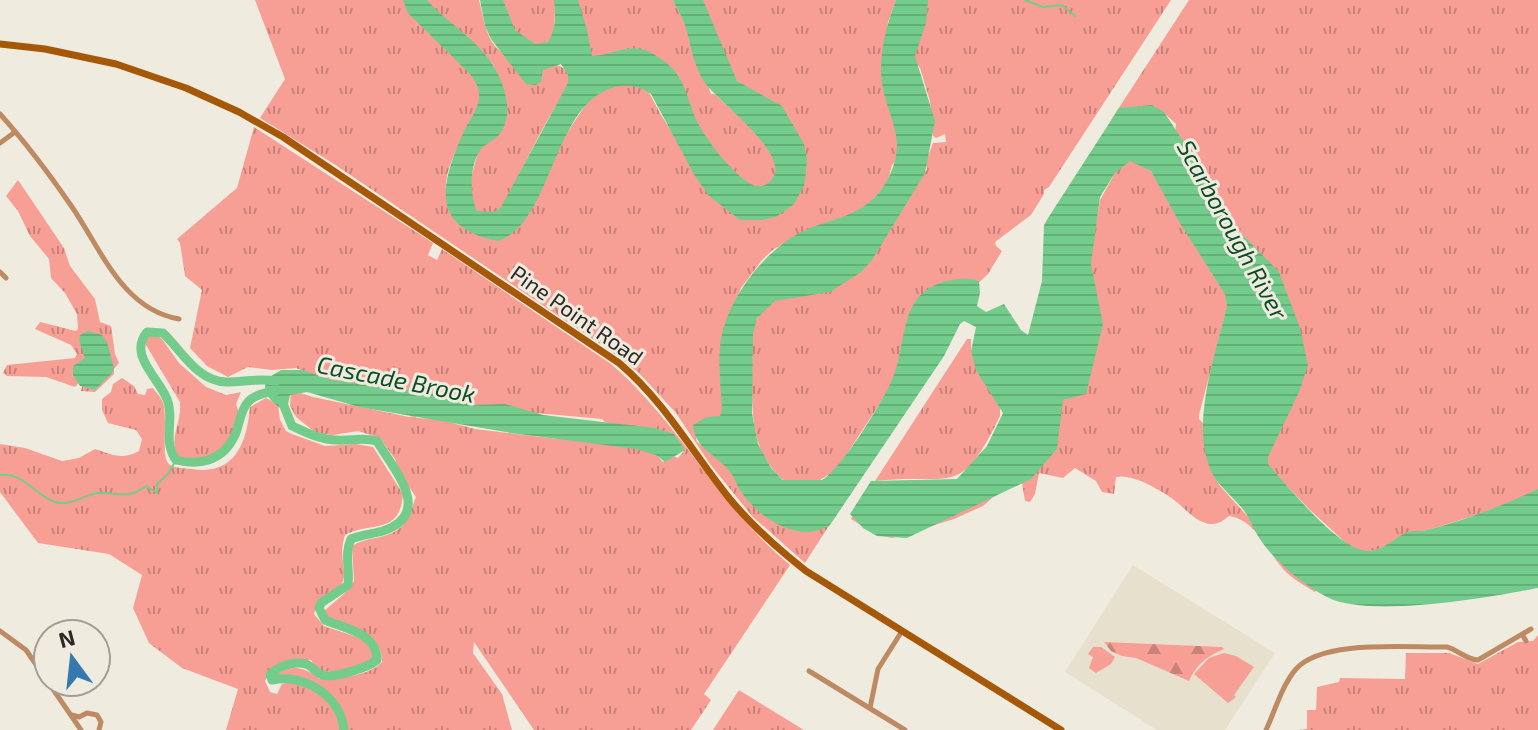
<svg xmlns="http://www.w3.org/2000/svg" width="1538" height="730" font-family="'Exo 2',sans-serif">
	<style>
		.built { fill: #e7e0cd }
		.grass { fill: #f79f95 }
		.forest { fill: url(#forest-firs) }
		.park { fill: url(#park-tufts) }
		.water { fill: url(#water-rules) }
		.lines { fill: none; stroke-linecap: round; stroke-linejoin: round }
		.stream { stroke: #74cc8c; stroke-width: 2 }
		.river { stroke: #74cc8c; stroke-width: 9 }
		.street { stroke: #be8a63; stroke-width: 5 }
		.secondary { stroke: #a45808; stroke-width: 7 }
		.labels { text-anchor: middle; stroke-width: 6; stroke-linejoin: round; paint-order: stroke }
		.street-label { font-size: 22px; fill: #2c2a25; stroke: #f0ebdf }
		.water-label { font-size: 24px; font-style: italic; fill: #0b4e26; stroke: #f0ebdf }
	</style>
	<defs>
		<pattern id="forest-firs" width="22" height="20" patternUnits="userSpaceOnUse" patternTransform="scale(2)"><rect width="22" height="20" fill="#f79f95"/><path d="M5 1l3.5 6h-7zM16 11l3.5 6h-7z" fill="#c88279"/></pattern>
		<pattern id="park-tufts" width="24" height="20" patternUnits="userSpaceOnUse" patternTransform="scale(2)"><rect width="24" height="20" fill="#f79f95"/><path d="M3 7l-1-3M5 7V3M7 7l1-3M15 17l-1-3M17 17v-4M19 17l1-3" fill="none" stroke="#c88279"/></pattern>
		<pattern id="water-rules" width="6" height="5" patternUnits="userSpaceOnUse" patternTransform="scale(2)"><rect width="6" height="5" fill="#74cc8c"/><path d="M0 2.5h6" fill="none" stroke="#65af79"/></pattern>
	</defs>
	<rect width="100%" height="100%" fill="#f0ebdf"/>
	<path class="built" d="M1133,565L1275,653L1225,730H1157L1065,672Z"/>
	<path class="grass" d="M1093,647H1101L1115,657L1111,664L1096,673L1089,668L1093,657L1088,654Z
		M1224,653L1236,656L1254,667L1234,695L1236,697L1228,703L1194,674L1209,658Z"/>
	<path class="forest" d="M1104,642L1222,647L1224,649C1206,657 1197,664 1189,681L1136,658L1122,656L1111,651Z"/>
	<path class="park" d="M255,0H404C420,17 477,71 481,90C486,118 438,155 447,200L478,234L563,139L592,95L608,87L644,83L661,115L693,165L793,201L743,87C721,67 713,26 702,0H896L888,22L882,66L900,138L896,161L892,165L887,183L865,209L807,230L774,249L762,260L741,288L733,308L724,414L696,438L697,442L832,521L805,563L752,516L710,464L676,413L639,373L618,356L334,164L260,118L285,79Z
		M424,0H479C483,15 485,34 495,46C514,69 564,53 569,77C571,89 559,99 554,109C533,144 517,181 497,217L474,211L469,184L480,146L500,133L506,119L502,85L493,64Z
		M501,0H556L552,52L511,34Z
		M575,0H673L685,23L711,94H715C734,114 757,128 778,146L775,180L758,192L740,179L709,145L687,103L591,61Z
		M926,0H1171L1049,187L1044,190V194L1031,215L995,242L996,246L1002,251L988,274L972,289L892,385L837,469L820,480L789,484C756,461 752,426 752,389C752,378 750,367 753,357L750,354L754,325L762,309L927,170L926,162L933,143L946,142L945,134L936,138L933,136L930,101L920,68L911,56Z
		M1189,0H1538V490L1512,504L1428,530L1409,533L1377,550L1363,552L1347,544L1309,509L1267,465L1235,232C1231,220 1218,189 1208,183L1201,164L1196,162L1175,132L1176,124L1164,113H1117L1111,120Z
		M254,127L433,243L428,255L437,260L442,249L611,364C680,423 719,507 790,565L704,694L711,700L691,730H534L474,642L473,653L502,694L512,730H347C338,694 312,671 274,678C286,663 306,666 319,679C338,679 369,676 382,662C383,625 337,635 324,611L345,593L354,581L352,546C369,535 393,541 406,521C412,514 412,505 416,497L399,472L395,459L380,438L358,431L333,435L316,433L296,417L290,406L291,390L313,397L409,417L415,416L417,418L438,419L475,429L558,439H580L652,450L663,462L673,456L678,458L684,451C673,430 667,433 646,430C632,429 618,425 605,422L602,419L482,408L335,384L296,368L272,370L248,367L228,377L207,366L190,348L202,290L185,276L180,243L177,239L237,188Z
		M1126,159C1140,162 1157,172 1161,187L1220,277L1229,300L1199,415V419L1204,424L1213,474L1220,486L1252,521L1319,586L1315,592C1304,585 1292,579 1283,569C1267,551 1256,520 1229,516C1224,520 1219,524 1212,524C1197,524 1186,509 1174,500C1161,490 1132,473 1116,477L1114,494L1102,492L1096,481L1075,468L1063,478L1039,473L1035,494L1030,502L1025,501L1022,483L1000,491L983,506L954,519L892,538L877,535L851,519L855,512L950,515L1087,275L1100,200L1119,166Z
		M18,180L64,248L70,266L95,299L100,322L111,326L115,354L119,363L114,369V374L95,392L81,391L85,376L75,387L46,377L7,376L3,373L7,365L75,358L77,354L71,345L35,329L40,322L76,331L78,329L77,314L65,293L51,278L49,259L30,236L18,211L6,196Z
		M154,334L162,339L179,363L206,387L226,395L241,392L236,404L241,418C228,454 216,464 177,458C169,435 182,423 180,402L146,345V337Z
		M967,339H971V350L1000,408V416C959,501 953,472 875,481Z
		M122,378L134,386L138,394L145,395L147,389L153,388C156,393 161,396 163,403C168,416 161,455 168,463C173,469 186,468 192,469C236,476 247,441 250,407L266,398L278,404L280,420L286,431L292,434L325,446L356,444L373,447L403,494C400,536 371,521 345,535C334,569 363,581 317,601L314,614L324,626L366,640L372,650V661L335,672L319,671L311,660L290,662L271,669L265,681L270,692L277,694L282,684C296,680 320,689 329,700C335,707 339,722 342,730H226L238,689L182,668L149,643L133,608L142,575L109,554L38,543L0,492V444L25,448L62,461L79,458L95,449C112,455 123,460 139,451L142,439L136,430L108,423L102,410V399L111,392L113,384Z
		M1538,635V730H1298L1307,729V710H1316L1317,687L1339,682L1340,678L1405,679L1406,653H1449L1478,664L1518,642L1533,641Z
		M739,690L804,730H713Z"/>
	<path class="water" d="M403,0H427C448,24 475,37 493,65C505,84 515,115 499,135C494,140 489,142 484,146C469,160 469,194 477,211L494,212L501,207L568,83V75L561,64L543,70L541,82L536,85L526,84L491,39L485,26L480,0H503L515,30L535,44L548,42C556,29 556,14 554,0H578L587,30L592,56C609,56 627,44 645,50C650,51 656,56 661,59C687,75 686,101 699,125C710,145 729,168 746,181C753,186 760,189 768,183C801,159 713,99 703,80C693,63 691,46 686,28C683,18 677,9 673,0H703L737,81L782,106L804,144L807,159L806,172L804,186L794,204L776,217L762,220H740L709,196L695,176L651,94C642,87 632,85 621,86C552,95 555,222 498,241C428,227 441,183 464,131C469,121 479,108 479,97C480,88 475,81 470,74L408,13Z
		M896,0H928L926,23L915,56L935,121L925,173L872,260L861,272L830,292L775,301L757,318L753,334L752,413L758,444L771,468L783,480H822C842,468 882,403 892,380C908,344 897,296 943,282C955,279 967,277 979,281L980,293L977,306L986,312L1004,304L1021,330L1028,335L1042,281L1044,225L1048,218L1119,108L1152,105L1164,112L1215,189L1233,225L1279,272L1300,328L1308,365L1299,392L1268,457V464C1288,487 1330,538 1358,549C1380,557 1391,538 1409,532C1414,530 1421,532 1427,530C1466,520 1502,506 1538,489V588C1491,597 1369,619 1327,597C1304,586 1277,563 1262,542C1256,534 1252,524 1247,515C1238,500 1220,489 1212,473C1189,426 1216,353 1227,306L1225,294L1178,220L1151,171L1130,161L1115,173L1100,197L1091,264L1103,324L1086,394L1063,400L1057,449L1031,479L907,538L877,536L863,528L850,514L871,481L957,479L987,446L1003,413L976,370L971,351L976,327L964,321L960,324L944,356L830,525C799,545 758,518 740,490C736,484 735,478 731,473C718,455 695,450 693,425L707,417L720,416L722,409C721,388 718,368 720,347C724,302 766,246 808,229C838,217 867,214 885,184C913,136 883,117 881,72C881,47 887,23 896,0Z
		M88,331L102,335L107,342L114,368L112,373L95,390L80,386L73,375V366L85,358L79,340L80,335Z
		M281,370H303L332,380L430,393L474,405L505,404L543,415L655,428L674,434L685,450L665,462L656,455L636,449L511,433L388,412L359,407L307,392L290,395L286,414C276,402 258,396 268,378Z"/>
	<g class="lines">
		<path class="stream" d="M1025,0L1043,7L1062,5L1075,16
			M0,475C24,472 33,494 55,502C70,507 83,495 98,493C117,492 129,500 146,486L157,493V484L168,474L176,460"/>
		<path class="river" d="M276,381C259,378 243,382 226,382C197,381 182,351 163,333L147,332C128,355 158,377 167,399C175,419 162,441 176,460C199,466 222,461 234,437C240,426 239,412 248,402C254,395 268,392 276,391
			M282,401L292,426C307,433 321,440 337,440C352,441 362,437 377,441C393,469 435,513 383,531C372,534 361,535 351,539C344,554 350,569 348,585L321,603L319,608L325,620C346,629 377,633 377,660C369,667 333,679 322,675C316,673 312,666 306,664C293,661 278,666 270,675L272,680C304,673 341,696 344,730"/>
		<path class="street" d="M0,114C26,143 50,175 72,207C101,249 122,309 179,319
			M0,143L15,132
			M0,272L6,278
			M0,631L26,650L81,730
			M1522,634L1526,641
			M809,671L905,730
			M870,708L878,669L902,631
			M72,715L79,717L87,713L97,715L101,722L99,730
			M1266,730C1275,711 1282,685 1296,669C1323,639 1408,648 1447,647C1458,650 1467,660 1478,660L1531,629"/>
		<path class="secondary" d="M0,44L45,49L116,64L186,88L239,112L283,137L619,363C665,402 692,452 729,498C752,526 778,549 806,571L1061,730"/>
	</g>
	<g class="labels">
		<g class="street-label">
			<text transform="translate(577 315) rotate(35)" y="8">Pine Point Road</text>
		</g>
		<g class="water-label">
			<text transform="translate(1232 230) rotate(61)" y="8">Scarborough River</text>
			<text transform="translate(396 380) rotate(11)" y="8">Cascade Brook</text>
		</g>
	</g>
	<g transform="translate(72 658) rotate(345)"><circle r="38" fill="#f0ebdf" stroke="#a29e95" stroke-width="2"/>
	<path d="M0-6L14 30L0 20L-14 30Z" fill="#3479af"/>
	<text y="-12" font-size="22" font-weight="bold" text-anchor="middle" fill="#2c2a25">N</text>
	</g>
</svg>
